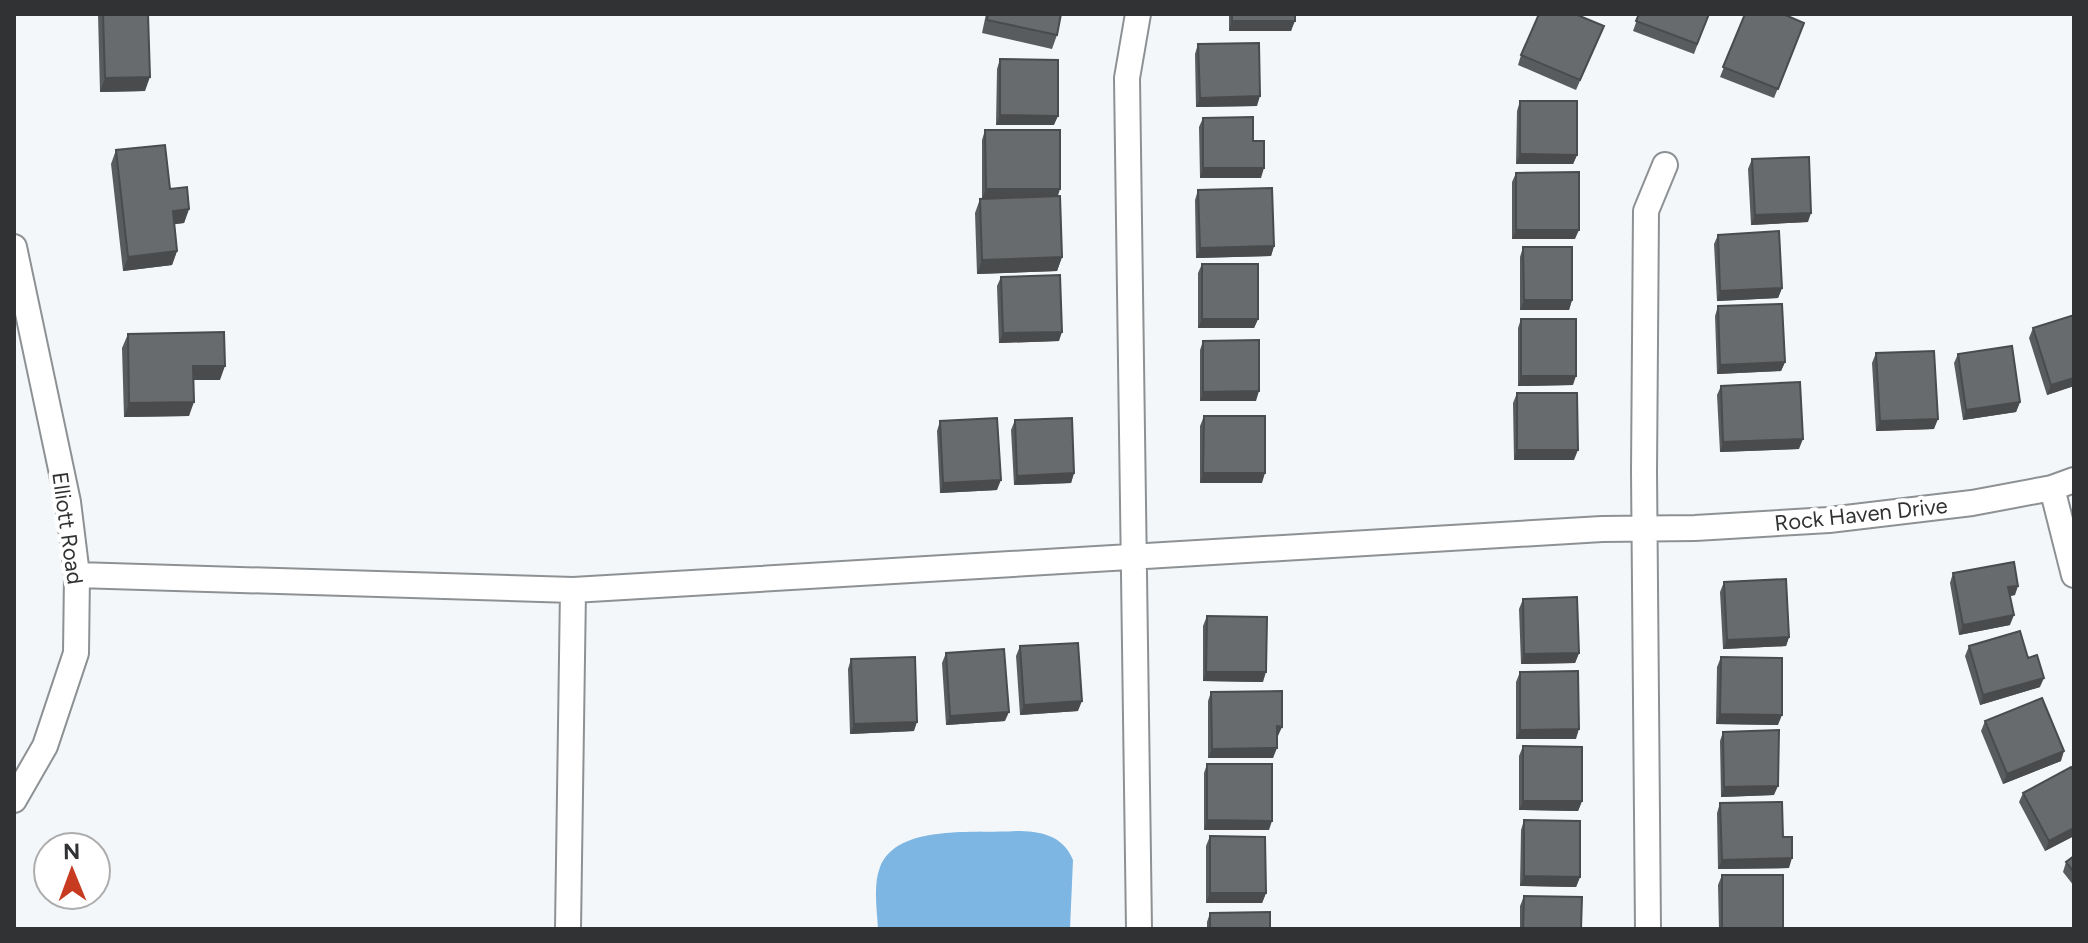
<svg xmlns="http://www.w3.org/2000/svg" width="2088" height="943" font-family="Figtree,sans-serif">
	<style>
		.water { fill: #7db6e3 }
		.lines { fill: none; stroke-linecap: round; stroke-linejoin: round }
		.street-casing { stroke: #8e9193; stroke-width: 28 }
		.street { stroke: #fff; stroke-width: 24 }
		.wall { fill: #595c5e }
		.shaded-wall { fill: #494b4c }
		.building { fill: #686b6d; stroke: #494b4c; stroke-width: 2 }
		.labels { text-anchor: middle; stroke-width: 8; stroke-linejoin: round; paint-order: stroke }
		.street-label { font-size: 22px; fill: #313233; stroke: #fff }
	</style>
	<rect width="100%" height="100%" fill="#f4f7fa"/>
	<path class="water" d="M1016,831C1040,831 1063,835 1073,860L1070,929H878C877,910 873,885 880,867C897,823 977,834 1016,831Z"/>
	<g class="lines">
		<defs>
			<path id="street" d="M1138,14L1127,78L1139,929
				M14,247L68,502L77,575L76,653L45,746L14,800
				M2052,488L2074,575
				M77,575L573,590L1602,529L1695,528L1829,520L1972,503L2052,488L2074,480
				M568,929L573,590
				M1648,929L1644,471L1646,211L1665,165"/>
		</defs>
		<use href="#street" class="street-casing"/>
		<use href="#street" class="street"/>
	</g>
	<path class="wall" d="M98,14H148L145,91L100,92Z
		M986,14H1061L1057,35L1052,49L982,33Z
		M1229,14H1295L1291,31H1229Z
		M1639,14H1709L1694,54L1633,31Z
		M1745,14L1804,23L1774,98L1720,77Z
		M1604,26L1576,90L1518,65L1521,55Z
		M1198,44L1257,106L1196,107L1195,54Z
		M1000,59L1054,125H996L997,69Z
		M1520,101L1577,155L1573,164H1516L1517,111Z
		M1203,118L1253,141L1261,178H1200L1199,127Z
		M985,130L1057,196L1062,257L1057,271L977,274L975,213L980,199H982V140Z
		M116,150L170,189L189,209L184,223L174,224L177,251L172,265L123,271L111,164Z
		M1752,159L1808,222L1751,225L1748,169Z
		M1516,173L1575,239H1512V182Z
		M1198,190L1274,246L1271,256L1196,258L1195,200Z
		M1718,235L1782,288L1778,298L1717,301L1714,244Z
		M1523,247L1572,300L1569,310H1520V257Z
		M1202,264L1258,319L1254,328H1198V273Z
		M1001,277L1059,341L999,343L997,286Z
		M1718,306L1785,362L1781,371L1717,374L1715,316Z
		M1521,319L1573,385L1518,386V328Z
		M2033,328L2074,386L2047,395L2029,338Z
		M128,334L220,380H193L189,416L124,417L122,348Z
		M1203,341L1256,401H1200V350Z
		M1876,353L1934,429L1876,431L1872,363Z
		M1958,354L2020,402L2016,412L1963,420L1954,363Z
		M1721,386L1799,449L1720,452L1717,395Z
		M1517,393L1574,460H1514L1513,403Z
		M1204,416L1262,483H1200V426Z
		M1015,420L1074,473L1071,483L1014,485L1011,430Z
		M940,421L997,490L940,493L937,431Z
		M1953,573L2015,595L2010,596V625L1959,635L1950,583Z
		M1724,582L1789,637L1786,646L1723,649L1720,592Z
		M1523,599L1579,653L1575,663L1521,664L1519,609Z
		M1207,616L1263,682L1203,681V626Z
		M1020,646L1078,711L1020,715L1016,656Z
		M1969,646L2028,658L2040,687L1980,705L1965,656Z
		M946,653L1005,721L946,725L942,663Z
		M1721,657L1778,725L1716,724L1717,667Z
		M851,659L914,731L850,734L848,669Z
		M1520,672L1576,739H1516V682Z
		M1211,692L1278,736H1277L1273,758H1208V701Z
		M1985,721L2061,761L2003,784L1981,731Z
		M1723,732L1774,795L1721,797L1720,741Z
		M1523,746L1582,801L1578,811L1519,810V756Z
		M1207,764L1269,830H1204V773Z
		M2023,793L2074,836L2045,851L2019,802Z
		M1720,803L1783,837L1789,868L1718,869L1717,813Z
		M1524,820L1580,877L1576,887L1520,886L1521,830Z
		M1210,836L1266,893L1262,903H1206V846Z
		M2074,856V886L2063,872L2066,862Z
		M1722,875L1783,929H1719L1718,885Z
		M1524,896L1581,929H1520V906Z
		M1210,913L1270,929H1207V922Z"/>
	<path class="shaded-wall" d="M1232,21H1295L1291,31H1229Z
		M150,77L145,91L100,92L105,78Z
		M1260,96L1257,106L1196,107L1200,98Z
		M1000,115L1058,116L1054,125H996Z
		M1520,154L1577,155L1573,164H1516Z
		M1203,168H1264L1261,178H1200Z
		M986,189H1060L1057,199H982Z
		M189,209L184,223L168,225L173,211Z
		M1811,213L1808,222L1751,225L1755,215Z
		M1516,230H1579L1575,239H1512Z
		M1274,246L1271,256L1196,258L1200,248Z
		M177,251L172,265L123,271L128,257Z
		M1062,257L1057,271L977,274L982,260Z
		M1782,288L1778,298L1717,301L1720,291Z
		M1524,300H1572L1569,310H1520Z
		M1202,319H1258L1254,328H1198Z
		M1062,332L1059,341L999,343L1003,333Z
		M1785,362L1781,371L1717,374L1720,365Z
		M193,366H225L220,380H188Z
		M1521,376H1576L1573,385L1518,386Z
		M2074,378V386L2047,395L2051,385Z
		M1259,391L1256,401H1200L1203,392Z
		M194,402L189,416L124,417L129,403Z
		M2020,402L2016,412L1963,420L1966,410Z
		M1938,419L1934,429L1876,431L1880,421Z
		M1803,439L1799,449L1720,452L1723,442Z
		M1517,450H1578L1574,460H1514Z
		M1074,473L1071,483L1014,485L1017,476Z
		M1203,473H1265L1262,483H1200Z
		M1001,480L997,490L940,493L943,483Z
		M2018,586L2015,595L2005,597L2008,587Z
		M2014,615L2010,625L1959,635L1963,625Z
		M1789,637L1786,646L1723,649L1727,640Z
		M1579,653L1575,663L1521,664L1524,654Z
		M1206,672H1266L1263,682L1203,681Z
		M2044,678L2040,687L1980,705L1983,695Z
		M1082,701L1078,711L1020,715L1024,705Z
		M1009,712L1005,721L946,725L950,716Z
		M1720,714L1782,715L1778,725L1716,724Z
		M917,722L914,731L850,734L854,724Z
		M1277,726L1282,727L1278,736H1273Z
		M1579,729L1576,739H1516L1520,730Z
		M1277,748L1273,758H1208L1212,749Z
		M2064,751L2061,761L2003,784L2007,774Z
		M1778,786L1774,795L1721,797L1724,787Z
		M1523,801H1582L1578,811L1519,810Z
		M1207,820L1272,821L1269,830H1204Z
		M2074,828V836L2045,851L2049,841Z
		M1792,858L1789,868L1718,869L1722,860Z
		M1524,876L1580,877L1576,887L1520,886Z
		M1210,893H1266L1262,903H1206Z"/>
	<path class="building" d="M103,14H148L150,77L105,78Z
		M988,14H1061L1057,35L987,20Z
		M1232,14H1295V21H1232Z
		M1539,14H1575L1604,26L1580,80L1521,55Z
		M1639,14H1709L1697,44L1636,21Z
		M1745,14H1783L1804,23L1778,89L1723,67Z
		M1259,43L1260,96L1200,98L1198,44Z
		M1000,59L1058,60V116L1000,115Z
		M1520,101H1577V155L1520,154Z
		M1253,117V141H1264V168H1203V118Z
		M985,130H1060V189H986Z
		M165,145L170,189L187,187L189,209L173,211L177,251L128,257L116,150Z
		M1809,157L1811,213L1755,215L1752,159Z
		M1579,172V230H1516V173Z
		M1272,188L1274,246L1200,248L1198,190Z
		M1060,196L1062,257L982,260L980,199Z
		M1779,231L1782,288L1720,291L1718,235Z
		M1523,247H1572V300H1524Z
		M1202,264H1258V319H1202Z
		M1060,275L1062,332L1003,333L1001,277Z
		M1782,304L1785,362L1720,365L1718,306Z
		M2074,315V378L2051,385L2033,328Z
		M1521,319H1576V376H1521Z
		M224,332L225,366H193L194,402L129,403L128,334Z
		M1259,340V391L1203,392V341Z
		M2012,346L2020,402L1966,410L1958,354Z
		M1934,351L1938,419L1880,421L1876,353Z
		M1800,382L1803,439L1723,442L1721,386Z
		M1517,393H1577L1578,450H1517Z
		M1204,416H1265V473H1203Z
		M997,418L1001,480L943,483L940,421Z
		M1072,418L1074,473L1017,476L1015,420Z
		M2014,562L2018,586L2008,587L2014,615L1963,625L1953,573Z
		M1786,579L1789,637L1727,640L1724,582Z
		M1577,597L1579,653L1524,654L1523,599Z
		M1207,616L1267,617L1266,672H1206Z
		M2020,631L2028,658L2037,655L2044,678L1983,695L1969,646Z
		M1078,643L1082,701L1024,705L1020,646Z
		M1004,649L1009,712L950,716L946,653Z
		M915,657L917,722L854,724L851,659Z
		M1721,657L1782,658V715L1720,714Z
		M1578,671L1579,729L1520,730V672Z
		M1282,691V727L1277,726V748L1212,749L1211,692Z
		M2042,698L2064,751L2007,774L1985,721Z
		M1779,730L1778,786L1724,787L1723,732Z
		M1523,746L1582,747V801H1523Z
		M1207,764H1272V821L1207,820Z
		M2071,767L2074,772V828L2049,841L2023,793Z
		M1782,802L1783,837H1792V858L1722,860L1720,803Z
		M1524,820L1580,821V877L1524,876Z
		M1210,836L1265,837L1266,893H1210Z
		M2074,856V872L2066,862Z
		M1722,875H1783V929H1722Z
		M1524,896L1582,897L1581,929H1523Z
		M1270,912V929H1210V913Z"/>
	<g class="labels">
		<g class="street-label">
			<text transform="translate(1861 514) rotate(-6)" y="8">Rock Haven Drive</text>
			<text transform="translate(68 528) rotate(82)" y="8">Elliott Road</text>
		</g>
	</g>
	<rect width="2088" height="943" fill="none" stroke="#313233" stroke-width="32"/>
	<g transform="translate(72 871) rotate(359)"><circle r="38" fill="#ffffff" stroke="#adadad" stroke-width="2"/>
	<path d="M0-6L14 30L0 20L-14 30Z" fill="#c73c21"/>
	<text y="-12" font-size="22" font-weight="bold" text-anchor="middle" fill="#313233">N</text>
	</g>
</svg>
